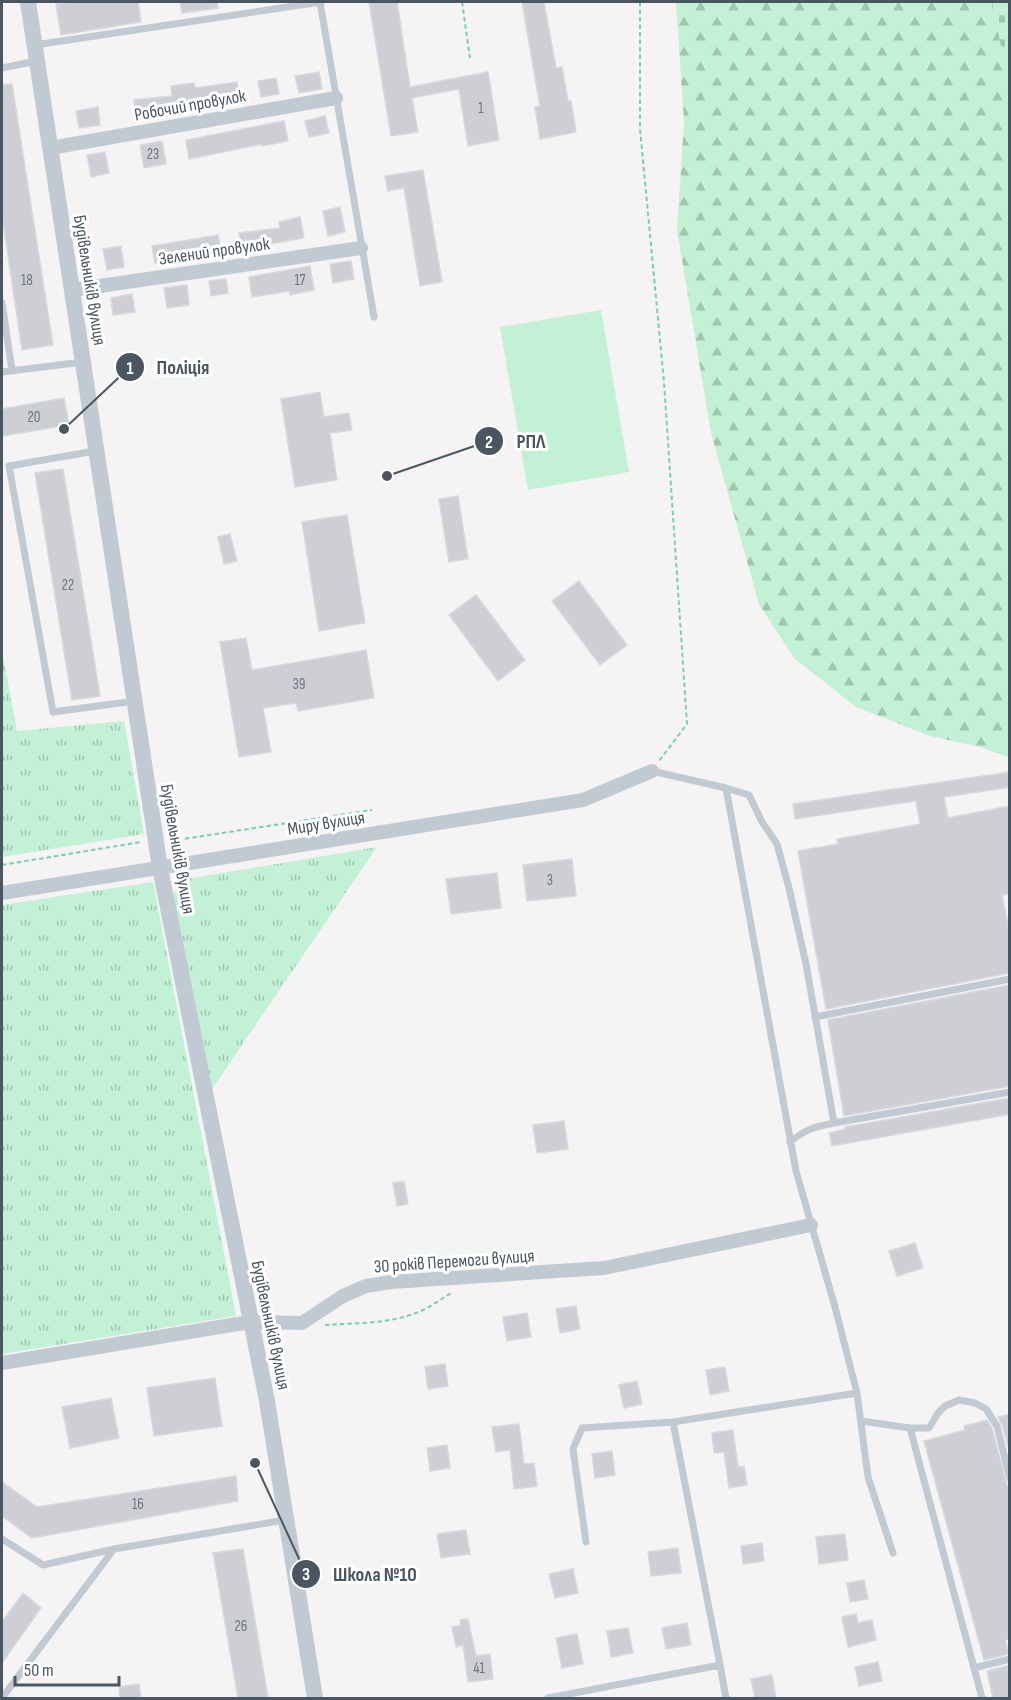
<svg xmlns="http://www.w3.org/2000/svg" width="1011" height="1700" font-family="'Sofia Sans Condensed',sans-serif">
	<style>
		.grass { fill: url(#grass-tufts) }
		.forest { fill: url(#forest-firs) }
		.cemetery { fill: url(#cemetery-stones) }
		.pitch { fill: #c3f1d5 }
		.building { fill: #cdcfd5; stroke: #d7d9de; stroke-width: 1.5 }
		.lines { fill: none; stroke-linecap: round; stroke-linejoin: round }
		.path { stroke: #7ad0a6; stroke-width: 2; stroke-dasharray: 4.5 3; stroke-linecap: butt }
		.service { stroke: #c1cad2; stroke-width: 7 }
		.minor { stroke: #c1cad2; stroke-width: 14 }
		.tertiary { stroke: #c1cad2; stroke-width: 16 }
		.labels { text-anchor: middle; stroke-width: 6; stroke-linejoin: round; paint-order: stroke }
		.number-label { font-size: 15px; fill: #6b747e }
		.street-label { font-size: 18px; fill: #4a5661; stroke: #fff }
		.leader { fill: none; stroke: #4a5661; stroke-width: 2 }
		.callout-dot { fill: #4a5661; stroke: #fff; stroke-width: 2 }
		.mark-label { font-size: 18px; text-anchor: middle; font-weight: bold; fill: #fff }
		.callout-label { font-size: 20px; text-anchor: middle; font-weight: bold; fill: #4a5661; stroke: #fff; stroke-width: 6; stroke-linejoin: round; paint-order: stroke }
	</style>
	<defs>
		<pattern id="grass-tufts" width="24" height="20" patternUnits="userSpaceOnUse" patternTransform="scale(1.5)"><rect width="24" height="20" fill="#c3f1d5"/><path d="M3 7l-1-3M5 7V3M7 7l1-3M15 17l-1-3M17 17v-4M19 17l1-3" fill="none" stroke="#a0c6b0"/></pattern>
		<pattern id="forest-firs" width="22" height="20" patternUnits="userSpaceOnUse" patternTransform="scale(1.5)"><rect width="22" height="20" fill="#c3f1d5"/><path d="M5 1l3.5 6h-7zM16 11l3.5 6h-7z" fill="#a0c6b0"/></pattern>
		<pattern id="cemetery-stones" width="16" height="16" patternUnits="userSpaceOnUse" patternTransform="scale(1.5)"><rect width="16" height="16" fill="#c3f1d5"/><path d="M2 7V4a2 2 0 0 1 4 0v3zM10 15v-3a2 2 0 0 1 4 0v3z" fill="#a0c6b0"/></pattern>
	</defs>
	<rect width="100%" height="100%" fill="#f5f3f3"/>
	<path class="grass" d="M2,650L17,731L124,721L144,834L2,857Z
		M377,847L212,1089L173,896L181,880Z
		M153,882L236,1316L2,1354V905Z"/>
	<path class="forest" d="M676,2H991L1010,80L1009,757L980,747L930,736L856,707L794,658L759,604L711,433L677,230L684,122Z"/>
	<path class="cemetery" d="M991,2H1009V80Z"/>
	<path class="pitch" d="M601,310L629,472L528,490L500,327Z"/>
	<path class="building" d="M72,2H138L141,22L61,35L56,4Z
		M180,2H217L218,8L182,13Z
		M369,2H397L410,87L488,72L499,140L468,146L459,89L412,98L418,132L391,136Z
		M522,2H544L556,68L562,67L568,101H571L576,132L540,139L535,107L540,106Z
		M319,72L322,89L299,93L295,76Z
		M276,78L279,94L261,97L258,81Z
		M237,82L240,102L136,120L134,100L172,96L171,86L194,83L195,88Z
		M12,84L53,345L22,350L2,215V85Z
		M98,107L100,125L79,128L76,111Z
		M325,116L329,133L309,137L305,121Z
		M284,121L288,141L262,146V144L189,159L186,140Z
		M162,141L166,164L144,168L140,145Z
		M105,152L109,173L91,177L87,155Z
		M423,170L442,282L420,286L404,188L388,191L385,176Z
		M340,207L345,232L328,236L323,211Z
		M300,217L304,238L241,249L239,233L280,228L279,222Z
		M218,235L221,252L155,263L152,246Z
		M121,246L124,267L107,270L103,249Z
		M351,261L354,279L333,283L330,264Z
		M310,266L314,290L290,295L289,291L252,297L249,277Z
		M226,279L228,293L211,296L209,281Z
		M187,285L189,305L167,308L164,288Z
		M132,294L135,312L113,315L111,298Z
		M320,392L324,417L349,413L352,430L330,433L337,480L295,487L281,399Z
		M64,398L69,425L2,436V409Z
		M63,469L100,696L72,700L35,473Z
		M458,496L468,559L449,562L439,499Z
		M347,515L365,623L319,631L302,522Z
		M230,534L237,561L224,564L218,537Z
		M579,581L627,645L600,665L552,601Z
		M476,595L525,660L498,681L449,615Z
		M246,638L252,670L366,650L374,698L298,711L296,703L263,708L271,752L239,757L220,642Z
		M1010,772V787L944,797L948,818L1010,806V894L1002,895L1010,934V973L826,1009L798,851L838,844L837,839L920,824L916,801L795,819L793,804Z
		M572,859L576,896L527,901L523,865Z
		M497,873L501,908L451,914L446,879Z
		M1010,985V1086L844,1116L828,1020Z
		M1010,1098V1114L832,1146L829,1133L846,1129L845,1127Z
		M564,1121L568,1149L537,1153L533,1125Z
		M404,1181L408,1204L397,1206L393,1183Z
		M915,1243L923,1268L897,1276L889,1251Z
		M576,1306L580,1329L560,1333L556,1309Z
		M527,1313L531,1337L507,1341L503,1317Z
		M445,1364L448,1386L428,1389L425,1367Z
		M725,1367L729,1391L710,1395L706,1370Z
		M215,1378L222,1426L154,1436L147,1388Z
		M637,1381L642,1404L624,1408L619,1385Z
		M111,1398L119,1438L70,1448L62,1407Z
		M1010,1414V1453L1002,1425L998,1417Z
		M987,1420L992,1428L1010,1496V1639L1005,1640L1009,1654L984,1660L924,1441L965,1430L964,1426Z
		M519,1424L524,1464L534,1463L537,1486L514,1489L510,1450L496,1452L492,1427Z
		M733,1430L738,1467L744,1466L747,1485L729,1488L724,1452L714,1453L712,1433Z
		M447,1445L450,1468L430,1471L427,1448Z
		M612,1451L615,1475L595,1478L592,1454Z
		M236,1476L238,1501L32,1538L2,1516V1482L37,1507Z
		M466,1530L470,1554L441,1558L437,1534Z
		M845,1534L848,1560L819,1564L816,1537Z
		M762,1543L764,1561L743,1564L741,1546Z
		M678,1548L681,1573L651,1576L648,1552Z
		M243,1549L268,1698H238L213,1553Z
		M573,1569L578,1593L555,1598L549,1574Z
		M864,1580L868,1599L850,1602L847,1583Z
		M23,1593L41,1608L2,1663V1622Z
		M856,1614L858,1623L872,1620L876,1640L848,1647L842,1617Z
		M468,1619L476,1656L490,1654L493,1679L468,1682L463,1645L456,1647L452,1627L461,1625L460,1620Z
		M687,1623L691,1645L666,1649L662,1628Z
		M628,1628L633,1653L611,1657L607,1631Z
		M577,1634L583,1664L562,1668L556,1638Z
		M878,1662L882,1681L859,1686L855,1667Z
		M1010,1665V1698H993L987,1671Z
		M772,1675L776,1698H755L751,1679Z
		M139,1684L141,1698H120L119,1687Z"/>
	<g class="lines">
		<path class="path" d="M462,2L470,58
			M640,2V129L664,382L687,724L659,761
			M170,841L372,810
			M2,865L141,842
			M325,1325C353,1323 383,1324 410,1315C425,1311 438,1301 451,1293"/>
		<path class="service" d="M320,2L374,317
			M35,45L321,2
			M2,68L37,61
			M2,303L12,370
			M2,372L83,362
			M95,451L9,466L53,712L135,701
			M652,771L726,788L796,1171L835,1307L857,1393L868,1477L893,1553
			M726,788L749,795L762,822L777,844L789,888L806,964L834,1123L1010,1092
			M815,1017L1010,979
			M790,1142C806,1129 814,1127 834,1123
			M861,1421L910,1428H929L938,1413L945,1406L959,1400L975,1403L986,1409L997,1426L1010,1479
			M910,1428L982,1698
			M2,1539L43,1565L114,1549
			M586,1542L573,1449L582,1428L673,1422
			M720,1665L726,1698
			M974,1668L1010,1659
			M2,1698L114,1549L285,1520
			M548,1698L720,1665L673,1422L857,1393"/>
		<path class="minor" d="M50,148L336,98
			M72,290L361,248
			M2,893L583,800L652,771
			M2,1363L250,1322L302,1323L343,1296L366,1286L391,1282L604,1268L811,1225"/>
		<path class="tertiary" d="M28,2L160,868L267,1401L315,1698"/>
	</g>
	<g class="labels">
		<g class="number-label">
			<text x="481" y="113">1</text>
			<text x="153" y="159">23</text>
			<text x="27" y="285">18</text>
			<text x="300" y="285">17</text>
			<text x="34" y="422">20</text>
			<text x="68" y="590">22</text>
			<text x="299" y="689">39</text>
			<text x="550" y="885">3</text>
			<text x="138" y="1509">16</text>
			<text x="241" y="1631">26</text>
			<text x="479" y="1673">41</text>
		</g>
		<g class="street-label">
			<text transform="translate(190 105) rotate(-10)" y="6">Робочий провулок</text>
			<text transform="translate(214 251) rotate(-8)" y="6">Зелений провулок</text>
			<text transform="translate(90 280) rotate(81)" y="6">Будівельників вулиця</text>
			<text transform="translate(326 823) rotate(-9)" y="6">Миру вулиця</text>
			<text transform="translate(178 849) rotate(80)" y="6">Будівельників вулиця</text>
			<text transform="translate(454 1261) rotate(-4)" y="6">30 років Перемоги вулиця</text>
			<text transform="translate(271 1325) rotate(78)" y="6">Будівельників вулиця</text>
		</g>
	</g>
	<path class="leader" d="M64 429L130 367M387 476L489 441M255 1463L306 1574"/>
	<g class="callout-dot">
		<circle cx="64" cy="429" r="6"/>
		<circle cx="387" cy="476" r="6"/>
		<circle cx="255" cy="1463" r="6"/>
		<circle cx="130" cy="367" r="15"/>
		<circle cx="489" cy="441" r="15"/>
		<circle cx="306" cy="1574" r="15"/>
	</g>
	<g class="mark-label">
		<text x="130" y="374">1</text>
		<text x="489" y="448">2</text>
		<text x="306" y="1580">3</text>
	</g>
	<g class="callout-label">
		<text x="183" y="374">Поліція</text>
		<text x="531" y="448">РПЛ</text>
		<text x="375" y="1581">Школа №10</text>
	</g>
	<rect width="1011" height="1700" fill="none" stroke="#4a5661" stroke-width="6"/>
	<path d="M15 1676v9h104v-9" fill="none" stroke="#4a5661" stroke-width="3"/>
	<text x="24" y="1676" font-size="18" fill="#4a5661" stroke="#ffffff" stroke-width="4.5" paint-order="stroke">50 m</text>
</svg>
